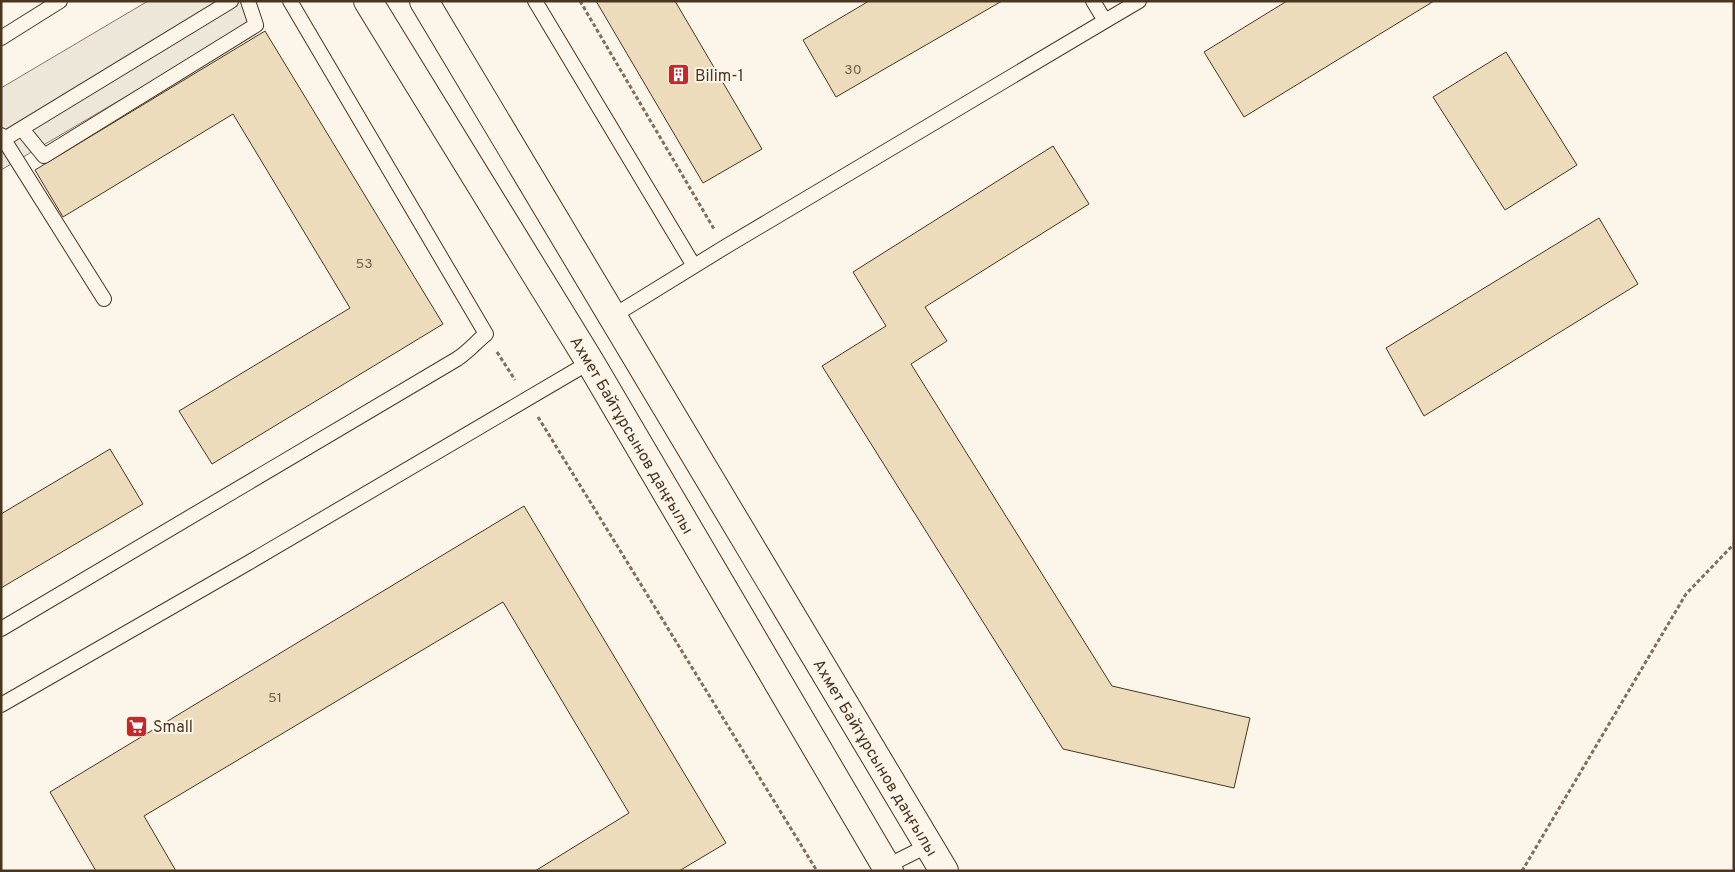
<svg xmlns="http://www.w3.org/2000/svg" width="1735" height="872" font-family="Overpass,sans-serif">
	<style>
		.parking { fill: #ede7d9; stroke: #887966 }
		.building { fill: #ecdcbc; stroke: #4a3520 }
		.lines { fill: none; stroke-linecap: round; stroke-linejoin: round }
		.lane-casing { stroke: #4a3520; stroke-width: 16 }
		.secondary-casing { stroke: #4a3520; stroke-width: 30 }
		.path { stroke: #7f6f5c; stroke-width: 3; stroke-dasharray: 4 2.5; stroke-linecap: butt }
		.lane { stroke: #fbf6e9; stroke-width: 14 }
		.secondary { stroke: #fbf6e9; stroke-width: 28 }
		.labels { text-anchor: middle; stroke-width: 4; stroke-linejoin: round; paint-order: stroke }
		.number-label { font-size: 14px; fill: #725f47 }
		.poi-label { font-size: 16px; fill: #4a3520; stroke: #fbf6e9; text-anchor: start }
		.street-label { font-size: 16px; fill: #4a3520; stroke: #fbf6e9 }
	</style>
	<rect width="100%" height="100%" fill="#fbf6e9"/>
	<path class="parking" d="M148,1H245L256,20L1,170V88Z"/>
	<path class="building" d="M596,1H675L762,149L703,183Z
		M869,1H1002L836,97L803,40Z
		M1287,1H1434L1244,117L1204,52Z
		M265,31L443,324L212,464L179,411L350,308L233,114L63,217L35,170Z
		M1506,52L1577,165L1505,210L1433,97Z
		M1053,146L1089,204L925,307L947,341L911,364L1112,686L1250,718L1234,788L1063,749L822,366L886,326L853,272Z
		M1599,218L1638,284L1424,416L1386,348Z
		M110,449L143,504L1,588V514Z
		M524,506L726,843L679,871H535L629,813L503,602L144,816L176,871H96L50,792Z"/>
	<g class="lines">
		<defs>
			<path id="lane" d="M535,1L694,266
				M1105,21L1139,1
				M1,38L60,1
				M22,129L44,156L256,25L248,1
				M1,135L104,299
				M1,141L231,1
				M613,316L725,247L1105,21L1093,1
				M1,629L457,359C468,352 476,342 486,334L290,1
				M1,705L248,563L590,362
				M883,868L929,845"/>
			<g id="secondary">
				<path id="s1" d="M368,1L590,362L889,871"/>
				<path id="s2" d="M424,1L944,871"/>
			</g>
		</defs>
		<use href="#lane" class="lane-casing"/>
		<use href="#secondary" class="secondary-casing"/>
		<path class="path" d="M580,1L714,229
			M497,352L515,380
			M538,417L817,871
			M1522,871L1686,594L1734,544"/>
		<use href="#lane" class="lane"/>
		<use href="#secondary" class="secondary"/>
	</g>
	<defs>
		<symbol id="building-square" viewBox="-11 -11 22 22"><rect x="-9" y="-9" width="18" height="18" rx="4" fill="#c62828" stroke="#fbf6e9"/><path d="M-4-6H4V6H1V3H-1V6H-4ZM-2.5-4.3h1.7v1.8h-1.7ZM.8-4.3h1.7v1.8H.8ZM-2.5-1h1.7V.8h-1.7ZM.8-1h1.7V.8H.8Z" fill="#fff"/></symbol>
		<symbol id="supermarket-square" viewBox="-11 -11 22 22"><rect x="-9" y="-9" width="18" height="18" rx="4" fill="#c62828" stroke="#fbf6e9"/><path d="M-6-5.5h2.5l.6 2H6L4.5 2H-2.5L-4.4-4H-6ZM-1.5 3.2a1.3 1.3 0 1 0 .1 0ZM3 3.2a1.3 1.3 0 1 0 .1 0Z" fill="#fff"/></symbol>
	</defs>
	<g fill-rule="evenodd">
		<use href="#building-square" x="666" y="62" width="25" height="25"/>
		<use href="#supermarket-square" x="124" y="714" width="25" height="25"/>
	</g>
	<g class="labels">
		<g class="number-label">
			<text x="853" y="74">30</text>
			<text x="364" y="268">53</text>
			<text x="275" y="702">51</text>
		</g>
		<g class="poi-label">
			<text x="695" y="81">Bilim-1</text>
			<text x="153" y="732">Small</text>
		</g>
		<g class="street-label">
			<text dy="6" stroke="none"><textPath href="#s1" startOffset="508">Ахмет Байтұрсынов даңғылы</textPath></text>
			<text dy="6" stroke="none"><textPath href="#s2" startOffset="881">Ахмет Байтұрсынов даңғылы</textPath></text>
		</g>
	</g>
	<rect width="1735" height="872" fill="none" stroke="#4a3520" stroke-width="5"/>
</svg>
